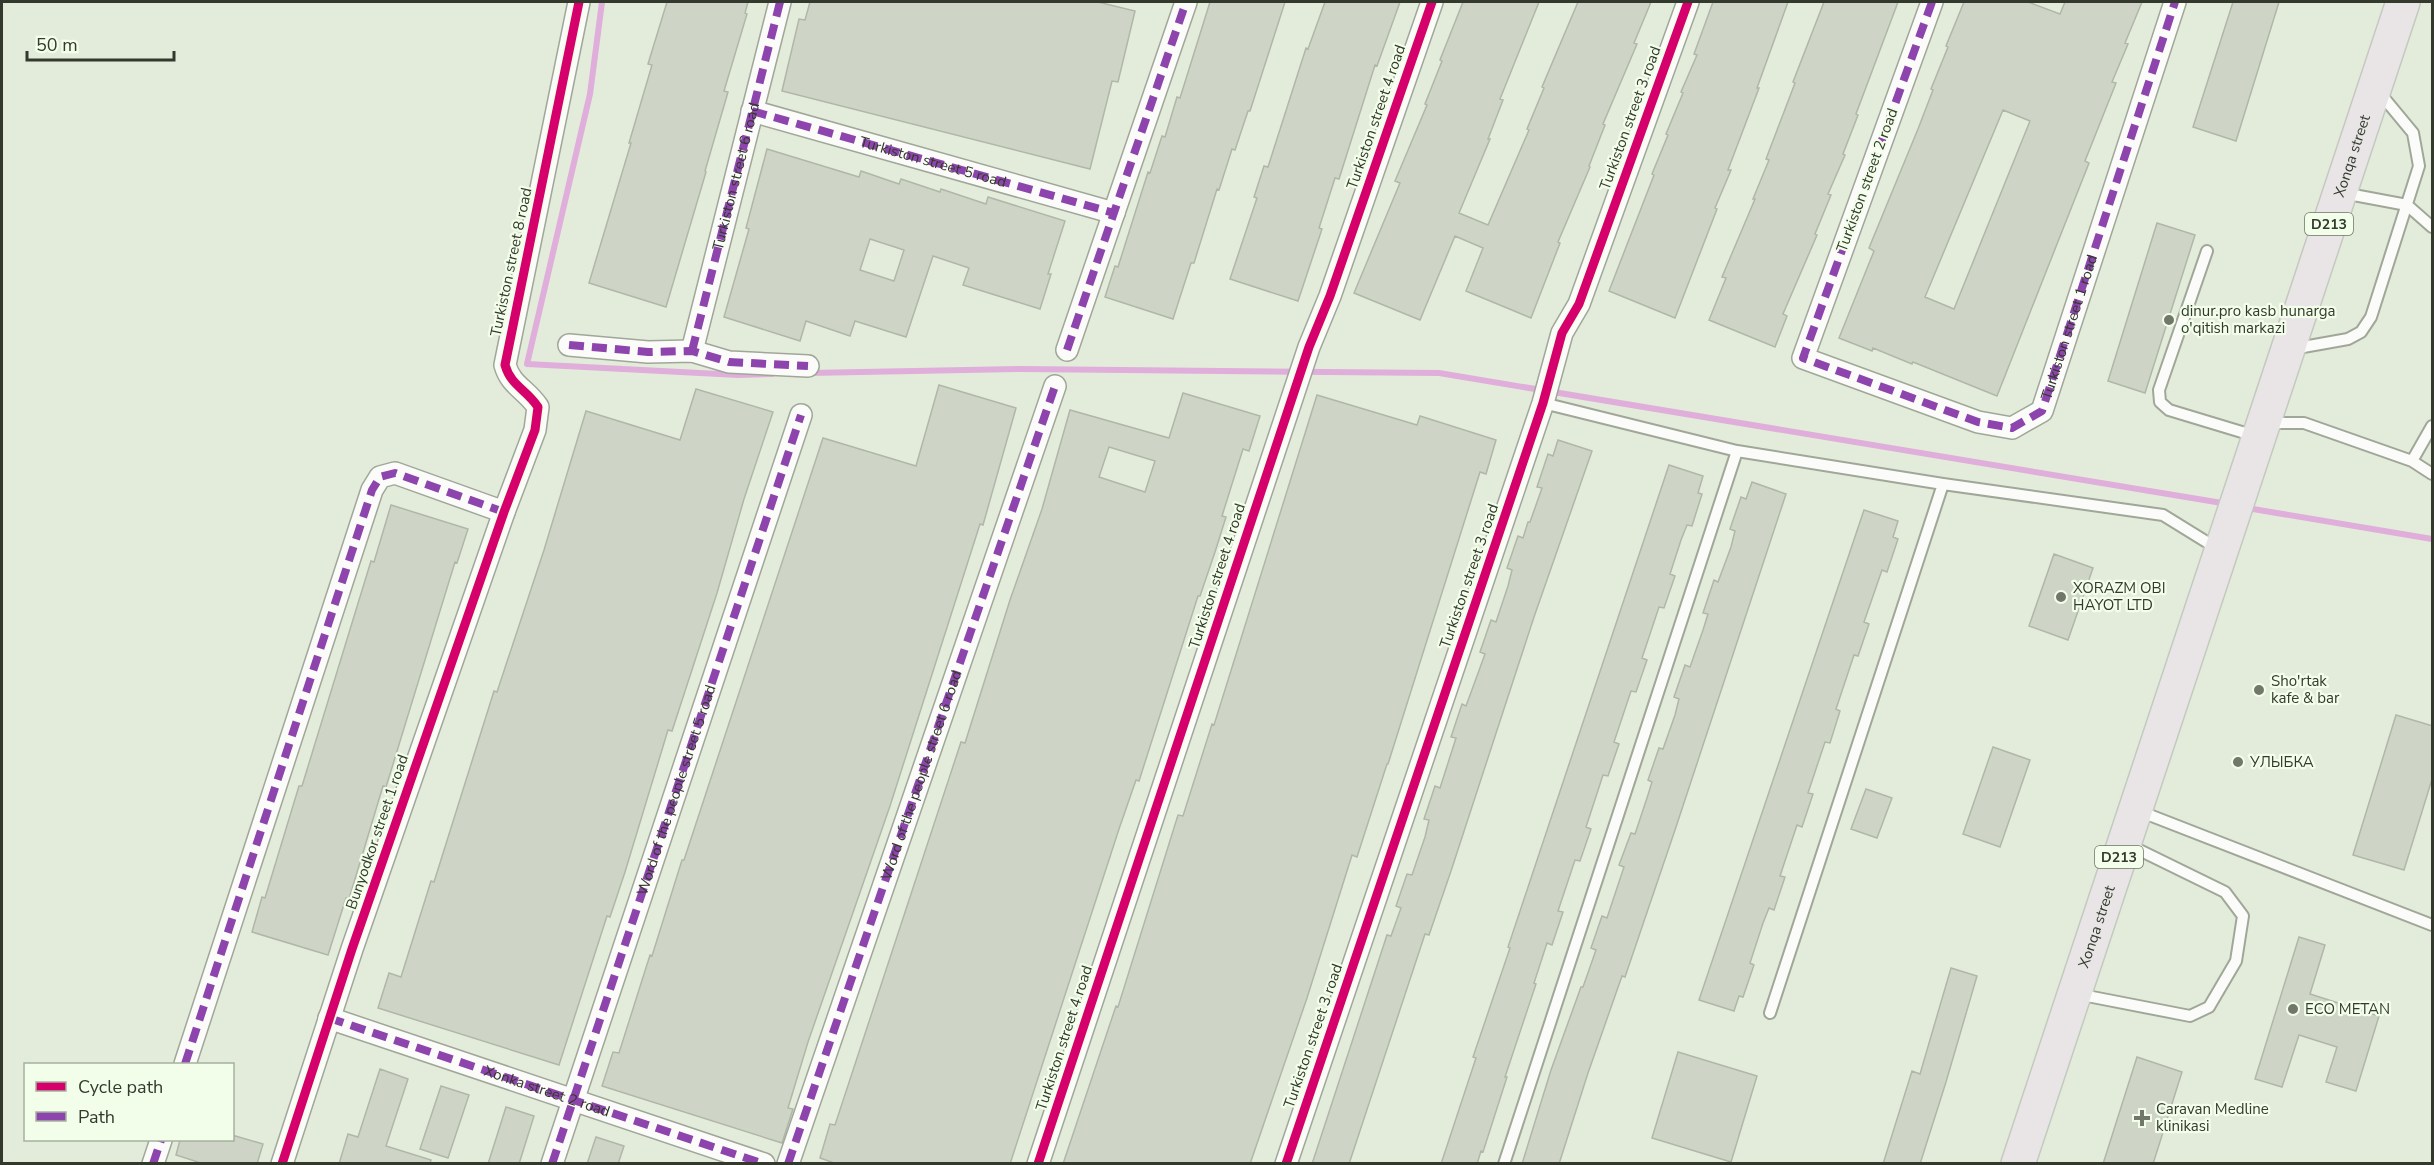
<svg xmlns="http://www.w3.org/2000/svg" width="2434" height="1165" font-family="'Nunito Sans',sans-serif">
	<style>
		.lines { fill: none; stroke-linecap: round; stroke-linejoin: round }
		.stream { stroke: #e0aedb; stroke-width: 6 }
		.building { fill: #ced5c6; stroke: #b0b7a9; stroke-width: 1.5; fill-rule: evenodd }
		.lane-casing { stroke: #a0a799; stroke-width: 14 }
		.street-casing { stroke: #a0a799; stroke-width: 24 }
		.primary-casing { stroke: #c4c9c0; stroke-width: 36 }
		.lane { stroke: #fbfcf9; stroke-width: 10 }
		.street { stroke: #fbfcf9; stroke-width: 21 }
		.primary { stroke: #e9e5e7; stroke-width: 33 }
		.quiet { stroke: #8e44ad; stroke-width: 8; stroke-dasharray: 15 8; stroke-linecap: butt }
		.cycleway-casing { stroke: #f3feea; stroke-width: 13 }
		.cycleway { stroke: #d6006c; stroke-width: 9 }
		.poi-dot { fill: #71786a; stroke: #f3feea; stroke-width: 2 }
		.labels { text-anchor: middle; stroke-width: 4.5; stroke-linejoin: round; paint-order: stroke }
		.shield { fill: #f3feea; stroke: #6d7566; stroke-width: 1.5 }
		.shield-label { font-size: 14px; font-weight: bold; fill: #333a2d }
		.street-label { font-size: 15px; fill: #333a2d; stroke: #f3feea }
		.poi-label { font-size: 15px; fill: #333a2d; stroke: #f3feea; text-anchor: start }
	</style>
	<rect width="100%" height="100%" fill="#e3ecda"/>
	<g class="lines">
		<path class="stream" d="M602,2L590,94L527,364L738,375L772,374
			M809,373L1022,369L1439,373L2228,504
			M2247,508L2432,539"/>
	</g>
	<path class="building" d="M667,2H748L745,13L747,14L724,91L728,92L705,171L706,172L666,307L589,283L631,143H629L652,65L648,64Z
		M810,2H1098L1135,11L1118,82L1112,81L1090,169L782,91L799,19L805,20Z
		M1210,2H1285L1250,111H1248L1235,150L1232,149L1219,190L1217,189L1194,263H1191L1173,319L1105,297L1115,266L1118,267L1148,172L1150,173L1162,136L1165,137L1177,97L1180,98Z
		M1325,2H1400L1377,66L1375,65L1339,179L1335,178L1319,228L1322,229L1298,301L1230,279L1257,198L1254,197L1264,166L1268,167L1306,48L1308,49Z
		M1463,2H1539L1500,99L1503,100L1488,139H1490L1459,213L1488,225L1529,130L1527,129L1544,88L1542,87L1578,2H1651L1634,43L1637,44L1603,124L1605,125L1589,166L1590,167L1558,242L1560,243L1531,318L1466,291L1483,248L1455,236L1420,320L1354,293L1400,183L1395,181L1427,105L1425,104L1442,61L1440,60Z
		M1713,2H1788L1757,88H1759L1728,170H1731L1715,208L1717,209L1675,318L1609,291L1654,175L1652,174L1668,135L1666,134L1683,93L1681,92L1697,55L1694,54Z
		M1824,2H1898L1856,114L1858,115L1843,154L1845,155L1828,194L1831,195L1815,234L1817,235L1783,314L1787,316L1775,347L1709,320L1726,278L1722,277L1755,199H1753L1769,160L1766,159L1795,83L1793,82Z
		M1964,2H2028L2060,14L2065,2H2142L2125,43L2128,44L2112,82L2116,83L2085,161L2089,163L1997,396L1913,362L1912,364L1873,348L1872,351L1839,338L1874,251L1869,248L1918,129L1933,90L1931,89L1948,47L1946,46ZM2003,110L2030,121L1954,309L1925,297Z
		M2233,2H2279L2236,141L2193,127Z
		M767,149L859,177L861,171L899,184L901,179L940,192L941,189L986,204L988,197L1065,221L1048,274H1051L1040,309L963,285L969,268L933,256L906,337L855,321L850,336L806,321L800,341L724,317L749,229L746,228ZM870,239L904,250L894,281L860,270Z
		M2157,223L2195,235L2145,393L2108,381Z
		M939,385L1016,408L983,525L980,524L890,806L808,1042L788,1108L793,1109L782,1143L602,1086L613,1052L619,1053L650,955L652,956L682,860H684L823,438L916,466Z
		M696,389L773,412L744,499L717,593L672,731L668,730L625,872L610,917L607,916L559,1065L378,1008L389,973L401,977L431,881L434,882L494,691L497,692L544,550L586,411L680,440Z
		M1183,393L1260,416L1249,451L1243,449L1222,516L1226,517L1215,552L1200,596H1198L1139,781L1136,780L1119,829L1010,1164H837L820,1158L830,1124L835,1125L961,742L965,743L1010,600L1042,509L1070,410L1169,438ZM1109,447L1155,461L1145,492L1099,477Z
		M1317,395L1417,425L1420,416L1496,440L1486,474L1480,472L1388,764H1387L1357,857L1352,855L1307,998L1250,1164H1063L1116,1006L1118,1007L1178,815L1183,816L1212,724L1214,725Z
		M1558,440L1592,451L1534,617L1451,871L1429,935L1425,934L1349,1164H1312L1387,935L1391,936L1401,908L1396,906L1407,874L1412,875L1425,837L1429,820L1424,819L1435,786L1440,788L1456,738L1451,737L1462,704L1466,706L1477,676L1485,654L1480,652L1491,620L1496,622L1508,586L1512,570L1507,568L1518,536L1523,538L1528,522H1530L1542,488L1537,487L1548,454L1553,456Z
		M1669,465L1703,476L1698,493L1702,494L1692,526L1687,525L1681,540L1670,574L1675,576L1664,608L1659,607L1642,658L1647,660L1636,692L1631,691L1614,742L1619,744L1608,776L1603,775L1586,827L1591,829L1580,861L1575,860L1558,911L1563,912L1552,945L1547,943L1534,983L1536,984L1505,1077H1507L1483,1152L1481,1151L1477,1164H1441L1476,1058L1473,1057L1510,948L1508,947Z
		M1752,482L1786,494L1675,830L1625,977L1622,976L1588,1073L1559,1164H1522L1551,1070L1581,987H1583L1596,950L1591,948L1602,916L1607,918L1624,867L1619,865L1631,833L1635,834L1647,798L1652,782L1648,780L1659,748L1663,749L1675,715L1679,699L1674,697L1685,665L1690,667L1703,630L1708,614L1703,613L1714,580L1718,582L1731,547L1735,531L1730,529L1741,497L1746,499Z
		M391,505L468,529L457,563L455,562L386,787L383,786L349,899L346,898L328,955L252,932L262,897L265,898L299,786H302L371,561L374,562Z
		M1864,510L1898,521L1893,537L1898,539L1887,572L1882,570L1864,622L1869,624L1858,656L1854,655L1836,709L1840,711L1830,743L1825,742L1808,793L1813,794L1802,827L1797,825L1780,876L1785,877L1774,910L1769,908L1763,923L1750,963L1754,965L1743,997L1739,996L1734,1011L1699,1000Z
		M2054,554L2093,568L2068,640L2029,626Z
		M2396,715L2433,726V776L2404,870L2353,855Z
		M1993,747L2030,760L2000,847L1963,834Z
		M1866,789L1892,798L1877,838L1851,829Z
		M2299,937L2325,945L2310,994L2379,1016L2356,1091L2326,1082L2337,1047L2299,1035L2282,1087L2255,1079Z
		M1951,968L1977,976L1946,1082L1920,1164H1883L1912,1071L1920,1074Z
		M1678,1052L1757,1076L1731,1162L1652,1138Z
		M2137,1057L2182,1072L2153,1164H2103Z
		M380,1069L408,1079L386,1146L431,1160L430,1164H339L348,1134L358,1137Z
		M441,1086L469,1095L448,1158L420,1149Z
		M506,1107L534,1116L519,1164H488Z
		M232,1135L263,1144L257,1164H204L176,1155L180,1140H232Z
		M596,1137L624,1146L618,1164H587Z"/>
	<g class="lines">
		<defs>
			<path id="lane" d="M2343,193L2407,205L2432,227
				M2207,251L2159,390L2160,402L2169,410L2255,436
				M2292,349L2348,339L2361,332L2371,317L2419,166L2413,133L2379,92
				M1543,403L1737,451
				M2268,423H2304L2412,461L2432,474
				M2412,461L2432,426
				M2139,811L2432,925
				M2077,994L2190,1016L2209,1007L2236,961L2243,916L2225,892L2129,845
				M1770,1013L1943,484
				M1504,1164L1737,451L1943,484L2163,515L2218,549"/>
			<g id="street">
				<path d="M1932,2L1803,358L1978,422L2012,428L2042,411L2175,2"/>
				<path id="s1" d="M752,111L1114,213"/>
				<path d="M569,345L648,352L692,351L729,362L808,366"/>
				<path d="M1067,350L1186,2"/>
				<path id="s2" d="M692,351L780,2"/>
				<path d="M329,1018L764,1164"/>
				<path d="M185,1064L372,490L380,477L395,473L504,512"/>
				<path d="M153,1164L161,1140"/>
				<path d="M282,1164L352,949L504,512L535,430L538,407C526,389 511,386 505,365L579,2"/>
				<path id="s3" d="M552,1164L801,415"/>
				<path id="s4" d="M788,1164L1055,386"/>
				<path d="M1038,1164L1309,347L1330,296L1432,2"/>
				<path d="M1286,1164L1543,403L1562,333L1579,304L1688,2"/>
			</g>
			<g id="primary">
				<path id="s5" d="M2018,1164L2403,2"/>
			</g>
		</defs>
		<use href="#lane" class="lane-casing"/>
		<use href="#street" class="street-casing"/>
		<use href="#primary" class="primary-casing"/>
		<use href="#lane" class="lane"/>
		<use href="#street" class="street"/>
		<use href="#primary" class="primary"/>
		<g class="quiet">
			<path id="s6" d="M1932,2L1803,358L1978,422L2012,428L2042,411L2175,2"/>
			<path d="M752,111L1114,213"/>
			<path d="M569,345L648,352L692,351L729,362L808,366"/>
			<path d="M1067,350L1186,2"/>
			<path d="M692,351L780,2"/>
			<path id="s7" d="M329,1018L764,1164"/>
			<path d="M185,1064L372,490L380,477L395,473L504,512"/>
			<path d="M153,1164L161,1140"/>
			<path d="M552,1164L801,415"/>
			<path d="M788,1164L1055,386"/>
		</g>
		<defs>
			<path id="cycleway" d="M282,1164L352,949L504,512L535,430L538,407C526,389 511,386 505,365L579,2
				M1038,1164L1309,347L1330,296L1432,2
				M1286,1164L1543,403L1562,333L1579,304L1688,2"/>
		</defs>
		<use href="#cycleway" class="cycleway-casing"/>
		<use href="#cycleway" class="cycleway"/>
	</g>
	<g class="poi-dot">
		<circle cx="2169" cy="320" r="6"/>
		<circle cx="2061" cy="597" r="6"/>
		<circle cx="2259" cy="690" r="6"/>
		<circle cx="2238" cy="762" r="6"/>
		<circle cx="2293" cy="1009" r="6"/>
		<path d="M2139 1109h6v6h6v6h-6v6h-6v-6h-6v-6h6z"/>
	</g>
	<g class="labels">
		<g class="shield">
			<rect x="2305" y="213" width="48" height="22" rx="4.5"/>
			<rect x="2095" y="846" width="48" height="22" rx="4.5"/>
		</g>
		<g class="shield-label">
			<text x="2329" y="229">D213</text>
			<text x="2119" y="862">D213</text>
		</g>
		<g class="street-label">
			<text transform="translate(1376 117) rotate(-71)" y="5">Turkiston street 4 road</text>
			<text transform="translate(1630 118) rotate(-70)" y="5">Turkiston street 3 road</text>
			<text dy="5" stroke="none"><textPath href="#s5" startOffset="1062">Xonqa street</textPath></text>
			<text dy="5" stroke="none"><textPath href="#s1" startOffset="188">Turkiston street 5 road</textPath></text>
			<text dy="5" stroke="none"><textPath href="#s2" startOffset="180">Turkiston street 6 road</textPath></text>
			<text transform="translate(1867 180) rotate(-70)" y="5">Turkiston street 2 road</text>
			<text transform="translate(511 262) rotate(-78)" y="5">Turkiston street 8 road</text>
			<text dy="5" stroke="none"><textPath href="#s6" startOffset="722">Turkiston street 1 road</textPath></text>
			<text transform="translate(1217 576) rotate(-72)" y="5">Turkiston street 4 road</text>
			<text transform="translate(1469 576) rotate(-71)" y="5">Turkiston street 3 road</text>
			<text dy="5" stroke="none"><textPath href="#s4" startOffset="411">Word of the people street 6 road</textPath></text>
			<text dy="5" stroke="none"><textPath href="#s3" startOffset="394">Word of the people street 5 road</textPath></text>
			<text transform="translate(377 832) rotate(-71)" y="5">Bunyodkor street 1 road</text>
			<text dy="5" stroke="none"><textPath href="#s5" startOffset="250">Xonqa street</textPath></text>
			<text transform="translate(1313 1036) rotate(-71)" y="5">Turkiston street 3 road</text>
			<text transform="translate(1064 1038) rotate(-72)" y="5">Turkiston street 4 road</text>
			<text dy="5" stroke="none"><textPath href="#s7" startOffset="230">Xonka street 2 road</textPath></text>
		</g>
		<g class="poi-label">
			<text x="2181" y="316">dinur.pro kasb hunarga<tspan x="2181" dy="17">o'qitish markazi</tspan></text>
			<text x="2073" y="593">XORAZM OBI<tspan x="2073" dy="17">HAYOT LTD</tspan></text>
			<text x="2271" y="686">Sho'rtak<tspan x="2271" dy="17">kafe &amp; bar</tspan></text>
			<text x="2250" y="767">УЛЫБКА</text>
			<text x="2305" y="1014">ECO METAN</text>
			<text x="2156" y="1114">Caravan Medline<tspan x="2156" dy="17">klinikasi</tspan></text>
		</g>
	</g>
	<rect width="2434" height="1165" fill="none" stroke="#333a2d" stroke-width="6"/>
	<rect x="24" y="1063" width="210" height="78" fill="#f3feea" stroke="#a6b09e" stroke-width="1.5"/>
	<rect x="36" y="1082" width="30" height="9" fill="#d6006c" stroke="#a6b09e" stroke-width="1.5"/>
	<text x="78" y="1093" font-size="18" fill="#333a2d">Cycle path</text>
	<rect x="36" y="1112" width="30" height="9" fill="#8e44ad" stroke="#a6b09e" stroke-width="1.5"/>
	<text x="78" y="1123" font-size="18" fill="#333a2d">Path</text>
	<path d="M27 51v9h147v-9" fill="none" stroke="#333a2d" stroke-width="3"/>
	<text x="36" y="51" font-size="18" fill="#333a2d" stroke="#f3feea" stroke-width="4.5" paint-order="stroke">50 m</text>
</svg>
